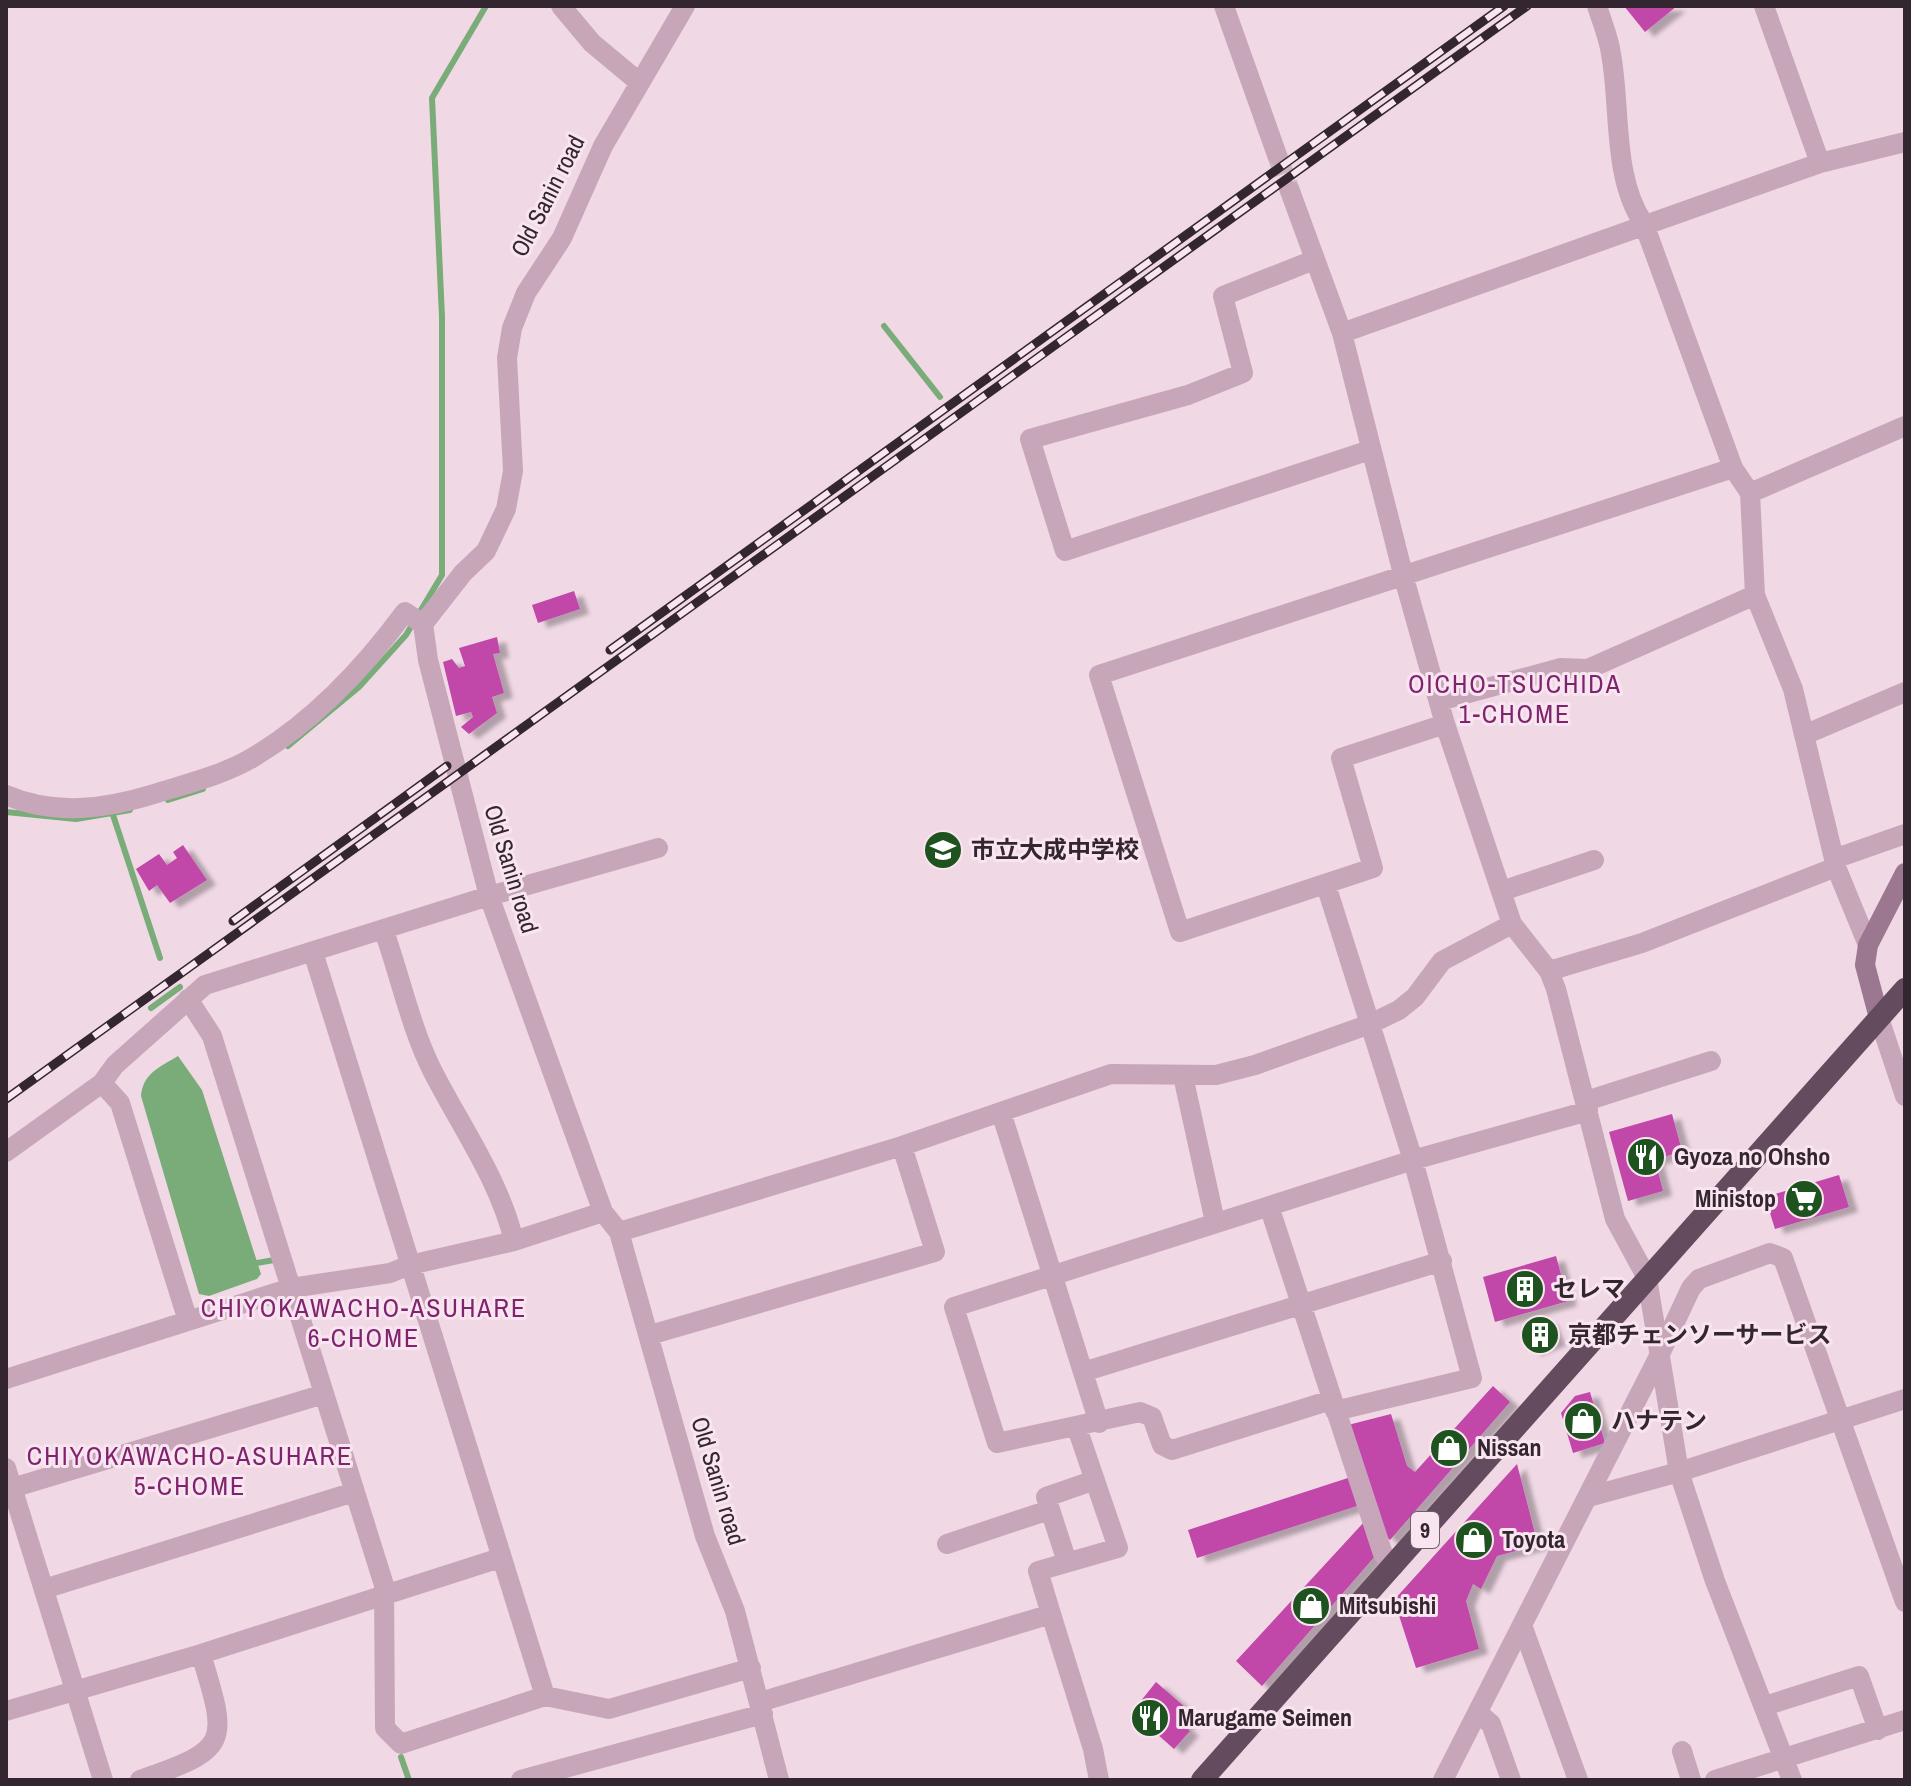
<svg xmlns="http://www.w3.org/2000/svg" width="1911" height="1786" font-family="'Archivo Narrow','Noto Sans JP',sans-serif">
	<style>
		.water { fill: #79ac79 }
		.lines { fill: none; stroke-linecap: round; stroke-linejoin: round }
		.stream { stroke: #79ac79; stroke-width: 6 }
		.building { fill: #c146a9; filter: url(#shadow) }
		.minor-tunnel { stroke: #cab5c1; stroke-width: 20; stroke-dasharray: 20 10; stroke-linecap: butt }
		.minor { stroke: #c7a6ba; stroke-width: 20 }
		.tertiary { stroke: #c7a6ba; stroke-width: 20 }
		.secondary { stroke: #9b7790; stroke-width: 20 }
		.trunk { stroke: #644b5e; stroke-width: 22 }
		.rail-casing { stroke: #342630; stroke-width: 9 }
		.rail { stroke: #f8e5ef; stroke-width: 6; stroke-dasharray: 18; stroke-linecap: butt }
		.labels { text-anchor: middle; stroke-width: 6; stroke-linejoin: round; paint-order: stroke }
		.shield { fill: #f8e5ef; stroke: #6f5f69; stroke-width: 2 }
		.shield-label { font-size: 22px; font-weight: bold; fill: #342630 }
		.street-label { font-size: 24px; fill: #342630; stroke: #f8e5ef }
		.poi-label { font-size: 24px; font-weight: bold; fill: #342630; stroke: #f8e5ef; text-anchor: start }
		.neighbourhood-label { font-size: 26px; letter-spacing: 2px; fill: #7f236e; stroke: #f8e5ef }
	</style>
	<defs>
		<filter id="shadow"><feDropShadow dx="9" dy="5" stdDeviation="2" flood-color="#0004"/></filter>
	</defs>
	<rect width="100%" height="100%" fill="#f0d9e5"/>
	<path class="water" d="M178,1056L202,1090L261,1274L257,1279L209,1296L199,1294L141,1096C143,1073 160,1067 178,1056Z"/>
	<g class="lines">
		<path class="stream" d="M884,326L940,397
			M288,746L359,687L406,635L442,575V317L432,98L486,6
			M168,800L203,789
			M6,812L76,819L130,810
			M113,815L160,958
			M151,1008L180,987
			M251,1264L274,1260
			M401,1757L409,1780"/>
	</g>
	<path class="building" d="M1624,6H1677L1645,32Z
		M574,591L580,609L538,623L532,605Z
		M497,637L500,653L493,654L504,693L492,697L497,713L469,734L461,727L473,717L471,712L456,716L443,662L452,659L459,668L465,666L459,648Z
		M183,845L207,880L170,903L157,885L149,891L136,869L159,854L167,865L177,858L173,852Z
		M1672,1114L1682,1151L1655,1160L1663,1191L1628,1201L1609,1132Z
		M1839,1175L1849,1207L1775,1229L1765,1197Z
		M1556,1256L1568,1301L1495,1322L1483,1277Z
		M1548,1319L1557,1341L1532,1351L1523,1329Z
		M1493,1386L1510,1402L1390,1540L1383,1533L1348,1425L1391,1414L1407,1466L1415,1472Z
		M1590,1392L1605,1443L1573,1453L1561,1413L1575,1396Z
		M1517,1464L1538,1545L1497,1556L1481,1589L1473,1584L1466,1601L1479,1649L1416,1668L1394,1600Z
		M1351,1477L1360,1505L1197,1558L1188,1530Z
		M1365,1521L1376,1555L1262,1686L1236,1661Z
		M1156,1682L1193,1714L1183,1725L1190,1731L1174,1749L1147,1725L1151,1720L1136,1707Z"/>
	<g class="lines">
		<path class="minor-tunnel" d="M1277,155L1290,191"/>
		<path class="minor" d="M561,6L592,43L640,83
			M685,6L603,146L562,238L526,293L512,328L507,358L513,471L506,509L486,551L463,573L423,624L428,660L489,896L603,1212L619,1232L705,1536L735,1611L779,1780
			M1224,6L1277,155
			M1597,6C1602,22 1609,38 1611,54C1621,108 1612,178 1644,224L1733,468L1750,493L1755,595L1793,689L1836,867L1868,945
			M1764,6L1820,163
			M1290,191L1342,333L1404,578L1445,724L1512,924L1549,971L1556,989L1615,1219L1647,1278
			M1314,260L1223,296L1243,373L1188,395L1030,439L1065,551L1370,450
			M1342,333L1820,163L1905,142
			M1750,493L1905,426
			M1439,701L1561,668L1588,669L1755,595
			M1445,724L1341,758L1373,868L1180,932L1099,675L1733,468
			M1804,735L1905,692
			M6,795C55,816 105,809 154,794C186,784 223,775 252,758C313,722 363,669 405,612L423,624
			M1834,859L1905,834
			M1326,885L1413,1160L1472,1378L1335,1411
			M1502,891L1594,860
			M384,931C400,976 411,1028 432,1070C461,1127 499,1179 514,1241
			M313,952L545,1696
			M1549,971L1642,943L1836,867
			M188,999L212,1036L384,1585L385,1728L401,1744L545,1696L609,1709L751,1668
			M1183,1076L1215,1222
			M102,1083L120,1103L188,1321
			M1586,1101L1711,1061
			M1001,1112L1099,1423
			M6,1152L102,1083L115,1065L205,985L489,896L658,848
			M1269,1206L1383,1554L1394,1566
			M619,1232L902,1146L1111,1074L1216,1075L1255,1065L1370,1024L1399,1010L1415,997L1442,961L1512,924
			M650,1335L935,1252L902,1146
			M1659,1356L1691,1288L1699,1279L1770,1253L1783,1258L1905,1602
			M1083,1372L1442,1261
			M6,1379L291,1288L390,1273L410,1265L514,1241L603,1212
			M1331,1400L1172,1450L1162,1445L1152,1417L1140,1412L997,1443L954,1307L1413,1160L1588,1111
			M1679,1472L1715,1581L1792,1780
			M12,1488L324,1394
			M947,1544L1049,1510
			M1067,1562L1046,1497L1095,1480
			M44,1589L354,1492
			M1051,1614L1038,1571L1118,1548L1077,1428
			M1523,1628L1578,1780
			M760,1702L1051,1614L1093,1749L1099,1780
			M1765,1706L1859,1676L1878,1730
			M6,1711L201,1654L500,1558
			M1478,1713L1491,1724L1511,1780
			M1682,1751L1691,1780
			M140,1780C231,1749 228,1743 201,1654
			M521,1780L763,1714
			M1715,1780L1905,1720"/>
		<path class="tertiary" d="M1879,1018L1905,1096
			M1647,1278L1679,1472
			M6,1468L103,1780
			M1588,1497L1679,1472L1905,1399
			M1443,1780L1659,1356"/>
		<path class="secondary" d="M1879,1018L1865,965L1868,945L1905,873"/>
		<path class="trunk" d="M1202,1780L1905,989"/>
		<defs>
			<path id="rail" d="M610,650L1504,6
				M233,921L447,766
				M6,1099L1527,6"/>
		</defs>
		<use href="#rail" class="rail-casing"/>
		<use href="#rail" class="rail"/>
	</g>
	<defs>
		<symbol id="school-disc" viewBox="-11 -11 22 22"><circle r="9.5" fill="#1e531f" stroke="#f8e5ef"/><path d="M0-5L7-2L0 1L-7-2ZM-4 1L0 2.5L4 1V4Q0 6-4 4Z" fill="#fff"/></symbol>
		<symbol id="restaurant-disc" viewBox="-11 -11 22 22"><circle r="9.5" fill="#1e531f" stroke="#f8e5ef"/><path d="M-5-6h1v4h1v-4h1v4h1v-4h1v5L-1.5 .5V6h-2V.5L-5-1ZM5-6V6H3V1.5H1.5Q1.5-4 5-6Z" fill="#fff"/></symbol>
		<symbol id="supermarket-disc" viewBox="-11 -11 22 22"><circle r="9.5" fill="#1e531f" stroke="#f8e5ef"/><path d="M-6-5.5h2.5l.6 2H6L4.5 2H-2.5L-4.4-4H-6ZM-1.5 3.2a1.3 1.3 0 1 0 .1 0ZM3 3.2a1.3 1.3 0 1 0 .1 0Z" fill="#fff"/></symbol>
		<symbol id="building-disc" viewBox="-11 -11 22 22"><circle r="9.5" fill="#1e531f" stroke="#f8e5ef"/><path d="M-4-6H4V6H1V3H-1V6H-4ZM-2.5-4.3h1.7v1.8h-1.7ZM.8-4.3h1.7v1.8H.8ZM-2.5-1h1.7V.8h-1.7ZM.8-1h1.7V.8H.8Z" fill="#fff"/></symbol>
		<symbol id="shop-disc" viewBox="-11 -11 22 22"><circle r="9.5" fill="#1e531f" stroke="#f8e5ef"/><path d="M-5-2.5h2.3a2.7 3.5 0 0 1 5.4 0H5L5.5 6h-11ZM-1.5-2.5h3a1.5 2.3 0 0 0-3 0Z" fill="#fff"/></symbol>
	</defs>
	<g fill-rule="evenodd">
		<use href="#school-disc" x="921" y="828" width="44" height="44"/>
		<use href="#restaurant-disc" x="1624" y="1135" width="44" height="44"/>
		<use href="#supermarket-disc" x="1782" y="1177" width="44" height="44"/>
		<use href="#building-disc" x="1503" y="1267" width="44" height="44"/>
		<use href="#building-disc" x="1518" y="1313" width="44" height="44"/>
		<use href="#shop-disc" x="1561" y="1399" width="44" height="44"/>
		<use href="#shop-disc" x="1427" y="1426" width="44" height="44"/>
		<use href="#shop-disc" x="1452" y="1518" width="44" height="44"/>
		<use href="#shop-disc" x="1289" y="1584" width="44" height="44"/>
		<use href="#restaurant-disc" x="1128" y="1696" width="44" height="44"/>
	</g>
	<g class="labels">
		<rect class="shield" x="1411" y="1512" width="28" height="36" rx="6"/>
		<g class="shield-label">
			<text x="1425" y="1538">9</text>
		</g>
		<g class="street-label">
			<text transform="translate(548 196) rotate(-63)" y="8">Old Sanin road</text>
			<text transform="translate(511 869) rotate(73)" y="8">Old Sanin road</text>
			<text transform="translate(718 1481) rotate(73)" y="8">Old Sanin road</text>
		</g>
		<g class="poi-label">
			<text x="971" y="858">市立大成中学校</text>
			<text x="1674" y="1165">Gyoza no Ohsho</text>
			<text x="1776" y="1207" text-anchor="end">Ministop</text>
			<text x="1553" y="1297">セレマ</text>
			<text x="1568" y="1343">京都チェンソーサービス</text>
			<text x="1611" y="1429">ハナテン</text>
			<text x="1477" y="1456">Nissan</text>
			<text x="1502" y="1548">Toyota</text>
			<text x="1339" y="1614">Mitsubishi</text>
			<text x="1178" y="1726">Marugame Seimen</text>
		</g>
		<g class="neighbourhood-label">
			<text x="1515" y="693">OICHO-TSUCHIDA<tspan x="1515" dy="30">1-CHOME</tspan></text>
			<text x="364" y="1317">CHIYOKAWACHO-ASUHARE<tspan x="364" dy="30">6-CHOME</tspan></text>
			<text x="190" y="1465">CHIYOKAWACHO-ASUHARE<tspan x="190" dy="30">5-CHOME</tspan></text>
		</g>
	</g>
	<rect width="1911" height="1786" fill="none" stroke="#342630" stroke-width="16"/>
</svg>
